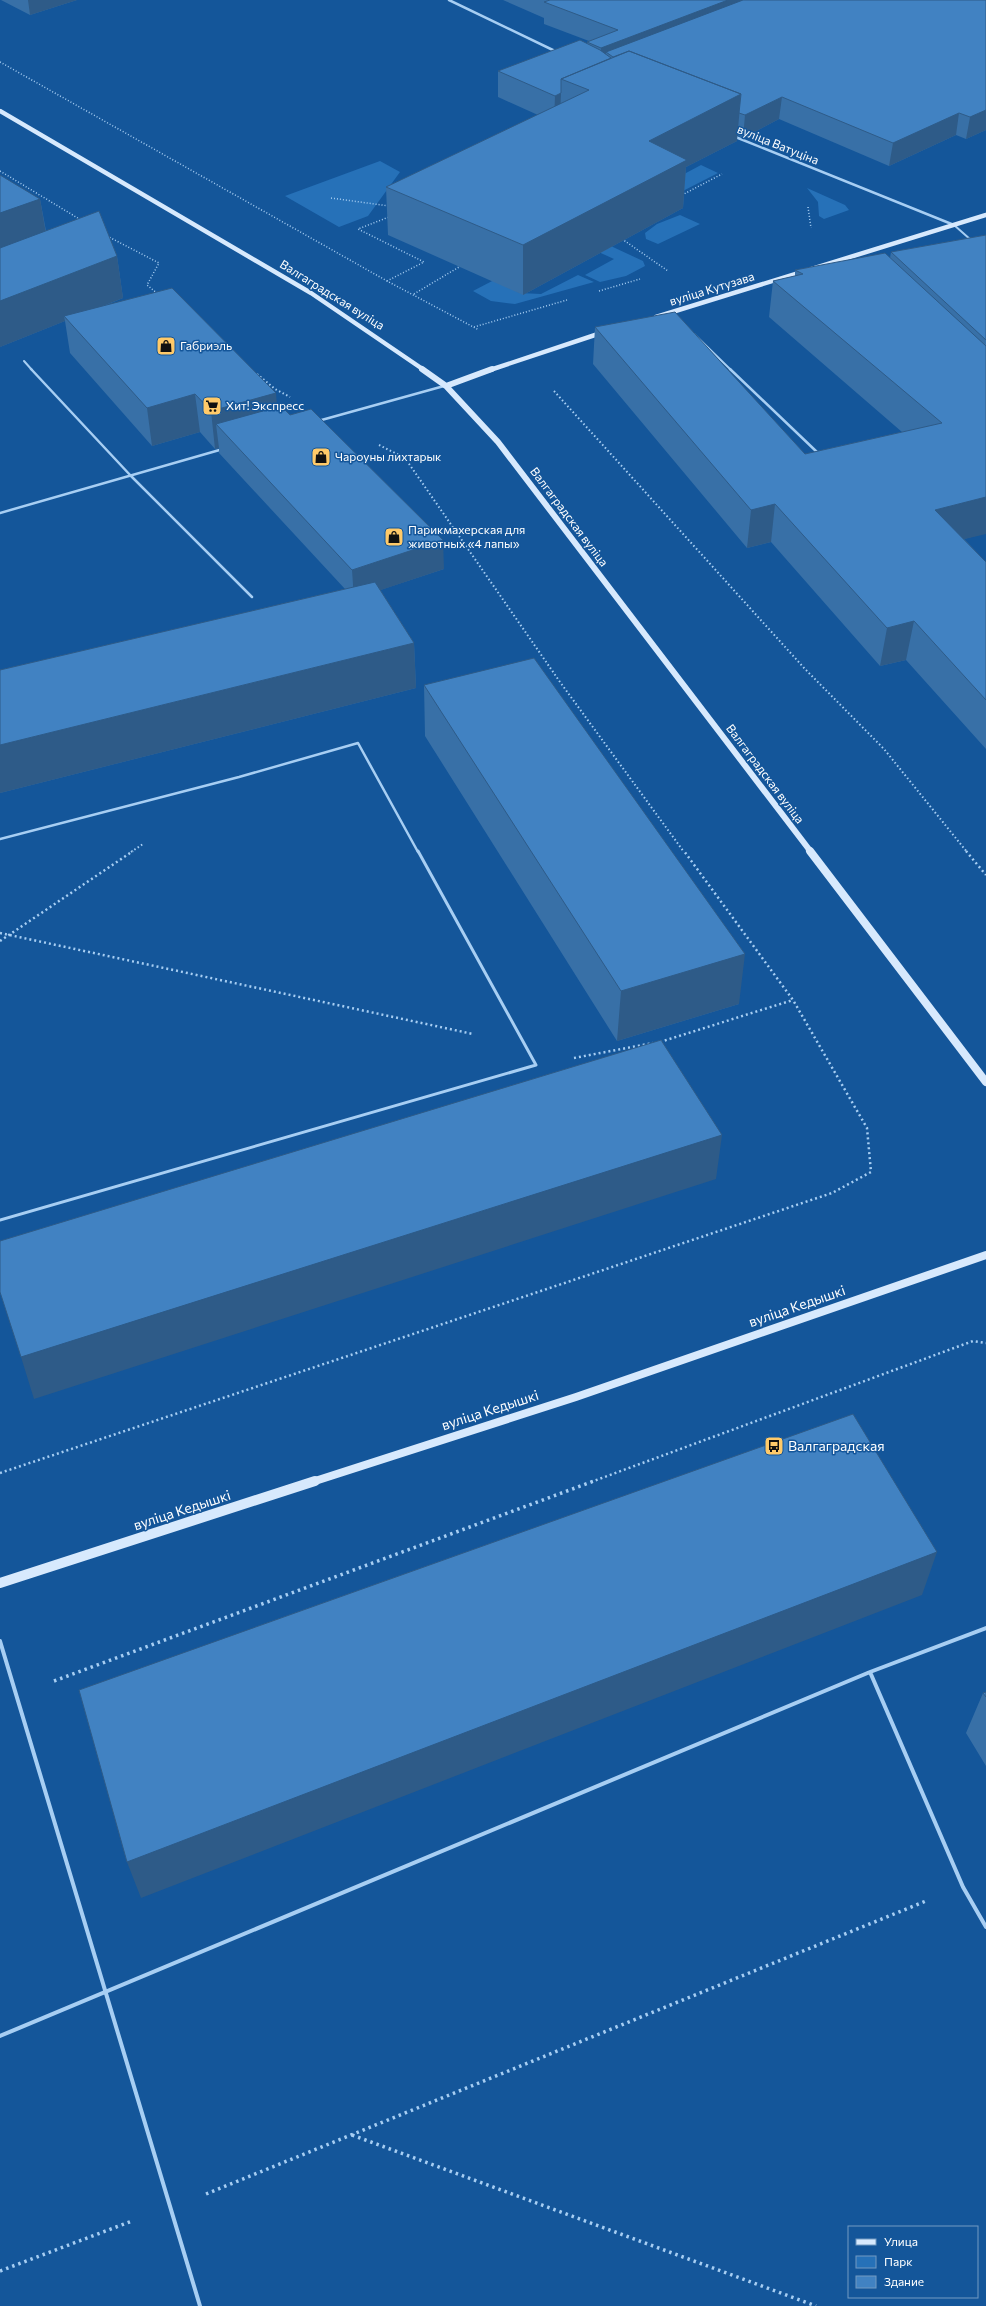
<svg xmlns="http://www.w3.org/2000/svg" width="986" height="2306" font-family="Commissioner,sans-serif">
	<style>
		.green { fill: #2671b8 }
		.lines { fill: none; stroke-linecap: round; stroke-linejoin: round }
		.path-far3 { stroke: #a7cef3; stroke-width: 1.5; stroke-dasharray: 1 2; stroke-linecap: butt }
		.path-far2 { stroke: #a7cef3; stroke-width: 2; stroke-dasharray: 1.5 2.5; stroke-linecap: butt }
		.path-far1 { stroke: #a7cef3; stroke-width: 2.5; stroke-dasharray: 2 3; stroke-linecap: butt }
		.path { stroke: #a7cef3; stroke-width: 3.5; stroke-dasharray: 2.5 4; stroke-linecap: butt }
		.lane-far3 { stroke: #a7cef3; stroke-width: 2 }
		.lane-far2 { stroke: #a7cef3; stroke-width: 2.5 }
		.lane-far1 { stroke: #a7cef3; stroke-width: 3 }
		.lane { stroke: #a7cef3; stroke-width: 4 }
		.street { stroke: #a7cef3; stroke-width: 2.5 }
		.secondary-far3 { stroke: #d7e9fd; stroke-width: 4.5 }
		.secondary-far2 { stroke: #d7e9fd; stroke-width: 6 }
		.secondary-far1 { stroke: #d7e9fd; stroke-width: 8 }
		.secondary { stroke: #d7e9fd; stroke-width: 10 }
		.wall { fill: #3870a7 }
		.shaded-wall { fill: #2e5b88 }
		.building { fill: #4182c2; stroke: #2e5b88 }
		.labels { text-anchor: middle; stroke-width: 3; stroke-linejoin: round; paint-order: stroke }
		.far-street-label { font-size: 12px; fill: #fff; stroke: #14569a }
		.far-poi-label { font-size: 12px; fill: #fff; stroke: #14569a; text-anchor: start }
		.street-label { font-size: 14px; fill: #fff; stroke: #14569a }
		.poi-label { font-size: 14px; fill: #fff; stroke: #14569a; text-anchor: start }
	</style>
	<rect width="100%" height="100%" fill="#14569a"/>
	<path class="green" d="M380,161L400,172L368,216L339,227L285,196Z
		M701,165L718,173L599,234L585,227Z
		M807,188L845,205L849,210L824,219L819,216L818,202Z
		M680,215L700,224L658,244L646,239L645,233L657,224Z
		M585,234L643,261L645,266L626,276L600,282L585,275L614,259L572,240Z
		M578,275L594,282L515,304L491,301L473,291L496,279L519,293L541,294Z"/>
	<g class="lines">
		<path class="path-far3" d="M0,62L387,281L479,330
			M0,171L81,220
			M682,195L722,174
			M331,198L389,206
			M808,207L811,228
			M107,236L159,263L147,285L158,294
			M622,239L668,271
			M387,281L424,262L358,229L389,217
			M599,291L640,279
			M414,294L459,267
			M474,327L567,300"/>
		<path class="path-far2" d="M257,374L275,389L290,397
			M554,391L805,669L884,749L967,852
			M379,445L405,458L560,682L684,852
			M131,852L143,844"/>
		<path class="path-far1" d="M966,851L986,875
			M0,933L473,1034
			M0,941L133,851
			M660,1042L793,1000
			M574,1058L653,1043
			M0,1473L832,1193L871,1172L867,1128L793,1000L684,851
			M591,1482L973,1341L986,1343"/>
		<path class="path" d="M54,1681L594,1481
			M352,2135L816,2306
			M206,2194L926,1901
			M0,2271L132,2221"/>
		<path class="lane-far3" d="M954,225L971,240
			M694,334L731,370
			M24,361L32,370"/>
		<path class="lane-far2" d="M31,369L131,476L252,597
			M730,369L818,453
			M318,421L444,386
			M0,513L223,449
			M0,839L239,777L358,743L418,852"/>
		<path class="lane-far1" d="M0,1220L536,1065L418,851"/>
		<path class="lane" d="M0,1641L200,2306
			M870,1672L963,1887L986,1927
			M0,2036L870,1672L986,1628"/>
		<path class="street" d="M449,0L557,52
			M733,136L954,225"/>
		<path class="secondary-far3" d="M0,111L311,293L424,370
			M656,317L986,215
			M490,370L604,332"/>
		<path class="secondary-far2" d="M422,369L446,386L498,442L811,852
			M446,386L492,369"/>
		<path class="secondary-far1" d="M810,851L986,1082
			M312,1482L576,1397L986,1255"/>
		<path class="secondary" d="M0,1583L315,1481"/>
	</g>
	<path class="wall" d="M1,0H77L30,15Z
		M503,0H986V130L966,139L956,135L889,166L779,119L743,138L737,135V141L686,167L683,208L523,295L388,235L386,187L538,115L498,97V71L587,44V42L589,41L544,24V18Z
		M40,199L46,231L117,256L123,298L104,306L277,407L444,569L380,590L414,643L416,688L0,793V670L345,589L219,453V448L215,449L200,432L152,446L70,353L65,321L0,347Z
		M986,235V533L964,539L986,562V749L906,660L880,666L771,542L747,548L593,364L595,327L805,454L902,432L769,317L773,281L795,276V270L890,258L891,252Z
		M424,685L739,1004L617,1041L425,736Z
		M986,1692V1766L966,1733L983,1693Z"/>
	<path class="shaded-wall" d="M28,0H77L30,15Z
		M728,0H781L606,52V68L600,70L601,48Z
		M561,93L560,119L554,122L555,96Z
		M741,94L737,141L686,167L683,208L523,295V245L649,141Z
		M782,97L779,119L743,138L745,115Z
		M986,110V130L966,139L970,117Z
		M959,113L956,135L889,166L893,143Z
		M40,199L48,245L0,263V213Z
		M117,256L123,298L67,320L64,316L65,321L0,347V301Z
		M276,393L279,430L216,424L219,448L215,449L211,411Z
		M195,394L200,432L152,446L147,408Z
		M986,497V534L927,548L935,510Z
		M775,504L771,542L747,548L751,510Z
		M443,540L444,569L354,599L352,570Z
		M914,621L906,660L880,666L887,628Z
		M414,643L416,688L0,793V745Z
		M745,954L739,1004L617,1041L621,991Z
		M722,1135L716,1179L34,1399L21,1357Z
		M937,1552L922,1595L141,1898L127,1862Z"/>
	<path class="building" d="M550,0H728L601,48L587,42L618,30L544,2Z
		M743,0H986V110L970,117L959,113L893,143L782,97L745,115L739,113L741,94L629,51L613,57L606,52Z
		M580,40L600,50L611,58L561,79V93L555,96L498,71Z
		M629,51L741,94L649,141L687,160L523,245L386,187L589,90L561,79Z
		M0,175L40,199L0,213Z
		M99,211L117,256L0,301V248Z
		M986,235V340L891,252Z
		M885,253L986,346V497L935,510L986,562V700L914,621L887,628L775,504L751,510L595,327L675,312L805,454L942,423L773,281L803,274L795,270Z
		M172,288L276,393L211,411L195,394L147,408L64,316Z
		M281,406L290,415L311,409L443,540L352,570L216,424Z
		M375,582L414,643L0,745V670Z
		M534,658L745,954L621,991L424,685Z
		M661,1040L722,1135L21,1357L0,1292V1241Z
		M853,1414L937,1552L127,1862L79,1690Z
		M986,1692V1697L983,1693Z"/>
	<defs>
		<symbol id="shop-square" viewBox="-11 -11 22 22"><rect x="-9" y="-9" width="18" height="18" rx="4" fill="#ffca69" stroke="#14569a"/><path d="M-5-2.5h2.3a2.7 3.5 0 0 1 5.4 0H5L5.5 6h-11ZM-1.5-2.5h3a1.5 2.3 0 0 0-3 0Z" fill="#111"/></symbol>
		<symbol id="supermarket-square" viewBox="-11 -11 22 22"><rect x="-9" y="-9" width="18" height="18" rx="4" fill="#ffca69" stroke="#14569a"/><path d="M-6-5.5h2.5l.6 2H6L4.5 2H-2.5L-4.4-4H-6ZM-1.5 3.2a1.3 1.3 0 1 0 .1 0ZM3 3.2a1.3 1.3 0 1 0 .1 0Z" fill="#111"/></symbol>
		<symbol id="bus-square" viewBox="-11 -11 22 22"><rect x="-9" y="-9" width="18" height="18" rx="4" fill="#ffca69" stroke="#14569a"/><path d="M-5-6H5V4H4V6H2V4H-2V6H-4V4H-5ZM-3.5-4V0h7V-4ZM-3.5 1.2v1.5H-2V1.2ZM2 1.2v1.5H3.5V1.2Z" fill="#111"/></symbol>
	</defs>
	<g fill-rule="evenodd">
		<use href="#shop-square" x="155" y="335" width="22" height="22"/>
		<use href="#supermarket-square" x="201" y="395" width="22" height="22"/>
		<use href="#shop-square" x="310" y="446" width="22" height="22"/>
		<use href="#shop-square" x="383" y="526" width="22" height="22"/>
		<use href="#bus-square" x="763" y="1435" width="22" height="22"/>
	</g>
	<g class="labels">
		<g class="far-street-label">
			<text transform="translate(778 145) rotate(22)" y="4">вуліца Ватуціна</text>
			<text transform="translate(712 289) rotate(-17)" y="4">вуліца Кутузава</text>
			<text transform="translate(332 295) rotate(32)" y="4">Валгаградская вуліца</text>
			<text transform="translate(569 517) rotate(53)" y="4">Валгаградская вуліца</text>
			<text transform="translate(765 774) rotate(53)" y="4">Валгаградская вуліца</text>
		</g>
		<g class="far-poi-label">
			<text x="180" y="350">Габриэль</text>
			<text x="226" y="410">Хит! Экспресс</text>
			<text x="335" y="461">Чароуны лихтарык</text>
			<text x="408" y="534">Парикмахерская для<tspan x="408" dy="14">животных «4 лапы»</tspan></text>
		</g>
		<g class="street-label">
			<text transform="translate(797 1306) rotate(-19)" y="5">вуліца Кедышкі</text>
			<text transform="translate(490 1410) rotate(-18)" y="5">вуліца Кедышкі</text>
			<text transform="translate(182 1510) rotate(-18)" y="5">вуліца Кедышкі</text>
		</g>
		<g class="poi-label">
			<text x="788" y="1451">Валгаградская</text>
		</g>
	</g>
	<rect x="848" y="2226" width="130" height="72" fill="#14569a" stroke="#729ac2"/>
	<rect x="856" y="2239" width="20" height="6" fill="#d7e9fd" stroke="#729ac2"/>
	<text x="884" y="2246" font-size="12" fill="#ffffff">Улица</text>
	<rect x="856" y="2256" width="20" height="12" fill="#2671b8" stroke="#729ac2"/>
	<text x="884" y="2266" font-size="12" fill="#ffffff">Парк</text>
	<rect x="856" y="2276" width="20" height="12" fill="#4182c2" stroke="#729ac2"/>
	<text x="884" y="2286" font-size="12" fill="#ffffff">Здание</text>
</svg>
